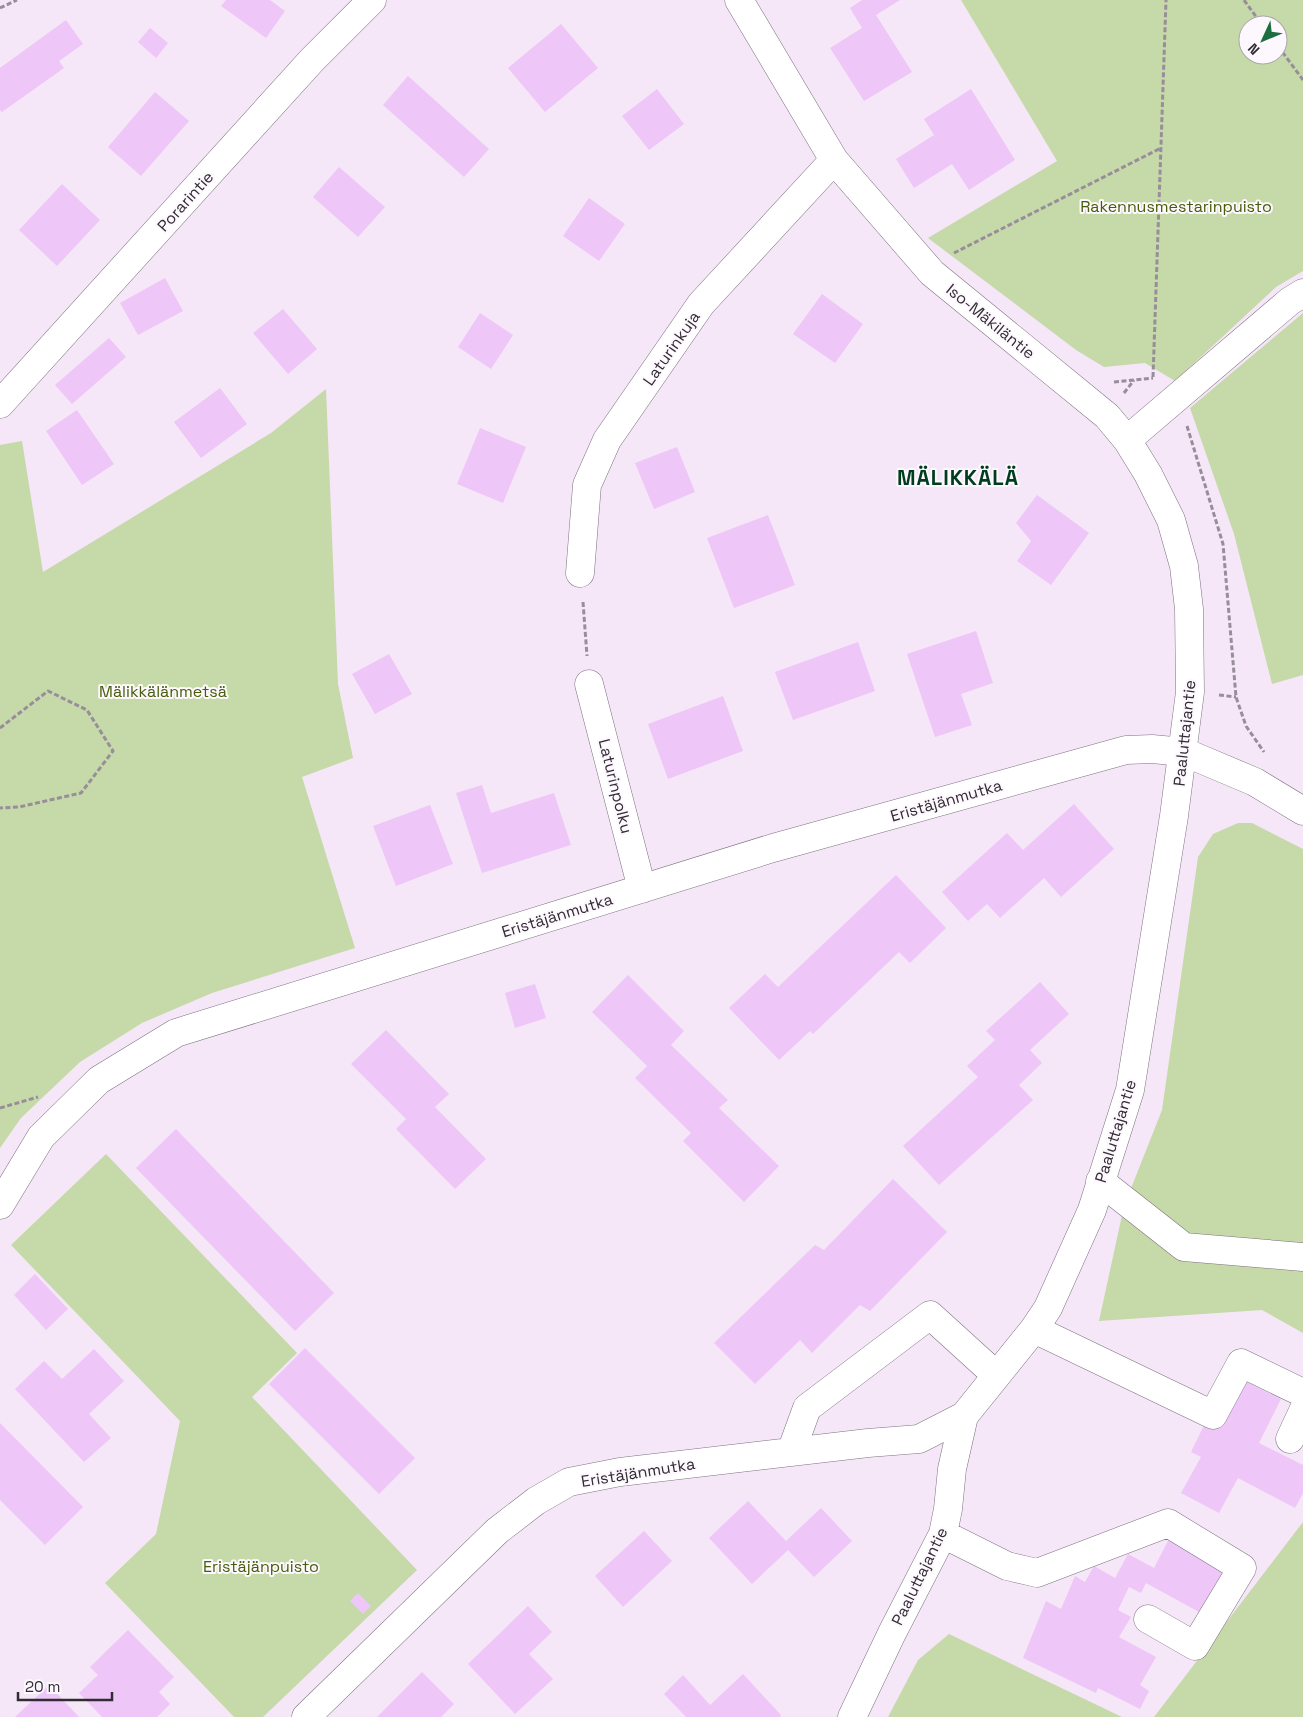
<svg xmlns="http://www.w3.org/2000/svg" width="1303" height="1717" font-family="'Space Grotesk',sans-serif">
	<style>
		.green { fill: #c6d9a8; fill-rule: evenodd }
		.building { fill: #eec6f7 }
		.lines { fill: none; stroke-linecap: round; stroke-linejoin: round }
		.minor-casing { stroke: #7e7281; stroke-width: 29 }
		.path { stroke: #978e99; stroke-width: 3; stroke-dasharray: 5 2.5; stroke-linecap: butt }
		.minor { stroke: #fff; stroke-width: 28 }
		.labels { text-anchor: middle; stroke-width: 4; stroke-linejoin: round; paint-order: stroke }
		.street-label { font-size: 16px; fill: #312c32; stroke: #fdf7fe }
		.park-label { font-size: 16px; fill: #455e07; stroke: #fdf7fe }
		.district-label { font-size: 21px; font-weight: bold; letter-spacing: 1px; fill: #003d1e; stroke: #fdf7fe }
	</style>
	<rect width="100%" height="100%" fill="#f5e7f8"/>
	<path class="green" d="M961,0H1303V271L1276,287L1175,381L1145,363L1104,367L1076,350L928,238L1057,161ZM1248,25H1278V55H1248Z
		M1303,313V675L1272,684L1234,534L1190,408Z
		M326,389L338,684L353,758L302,777L355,948L212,993L142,1023L80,1062L21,1118L0,1148V445L22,441L43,572L271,433Z
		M1238,823H1252L1303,849V1333L1262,1310L1099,1321L1124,1206L1162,1110L1198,857L1213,834Z
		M106,1154L297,1353L252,1397L417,1570L263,1717H234L105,1583L156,1534L180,1421L11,1245Z
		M1303,1522V1717H1154Z
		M949,1634L1122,1717H888L918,1660Z"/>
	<path class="building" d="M226,0H270L285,11L266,38L221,6Z
		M862,0H900L876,15L912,72L864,101L830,48L862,28L850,8Z
		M66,20L83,44L59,61L64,68L2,112L0,110V68Z
		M561,24L598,68L545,112L508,68Z
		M150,28L168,43L156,58L138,42Z
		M408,76L489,149L464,177L383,105Z
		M657,89L684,124L649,150L622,116Z
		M971,89L1015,160L969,190L952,164L914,188L896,159L934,135L924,119Z
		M155,92L189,121L141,176L108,147Z
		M339,167L385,207L358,237L313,197Z
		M62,184L100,220L57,266L19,230Z
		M589,198L625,224L599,261L563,236Z
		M165,278L183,311L138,335L120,303Z
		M822,294L863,324L835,363L793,334Z
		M283,309L317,349L288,374L253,333Z
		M480,313L513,335L491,369L458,347Z
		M109,338L126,357L72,404L55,385Z
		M220,388L247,424L201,458L174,422Z
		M77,410L114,464L82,485L46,431Z
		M480,428L526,447L503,503L457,484Z
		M677,447L695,492L654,509L635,463Z
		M1037,495L1089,533L1051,585L1017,561L1031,541L1016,523Z
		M768,515L795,585L734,608L707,538Z
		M976,631L993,683L961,694L972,725L935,737L907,654Z
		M858,642L875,691L793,720L775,672Z
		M389,654L412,694L375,714L352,674Z
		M723,696L743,751L668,779L648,724Z
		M482,785L491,813L554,793L571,845L482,873L456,793Z
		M1074,804L1114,849L1061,897L1044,878L1000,918L987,904L968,921L942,892L1007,833L1023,850Z
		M430,805L453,864L396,886L373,826Z
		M896,875L946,928L910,963L899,952L813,1034L810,1031L779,1060L729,1008L765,974L778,987Z
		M628,975L684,1031L671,1045L728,1100L719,1108L779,1166L744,1202L683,1141L691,1133L635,1078L647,1066L592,1012Z
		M1040,982L1069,1014L1030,1050L1042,1063L1019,1085L1033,1100L939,1185L903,1146L978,1077L967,1066L995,1040L986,1031Z
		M535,984L546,1018L515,1028L505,993Z
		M386,1030L449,1094L435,1107L486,1159L455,1189L396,1129L406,1119L351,1064Z
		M176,1129L334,1293L295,1331L136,1168Z
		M893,1179L947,1232L870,1311L860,1305L812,1353L800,1340L755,1384L714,1343L815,1245L824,1250Z
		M35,1274L68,1309L46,1330L14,1295Z
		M305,1348L415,1458L379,1494L269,1384Z
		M94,1349L124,1381L89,1414L111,1438L84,1462L15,1389L44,1361L62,1379Z
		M1239,1378L1281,1399L1259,1443L1303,1465V1493L1295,1508L1238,1478L1219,1513L1181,1493L1201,1457L1191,1452L1208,1417Z
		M0,1423L83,1507L45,1545L0,1500Z
		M748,1501L786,1541L821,1508L852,1541L814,1577L788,1550L752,1584L709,1538Z
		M644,1531L672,1561L623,1607L595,1576Z
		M1169,1539L1224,1570L1199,1612L1146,1583L1141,1593L1129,1587L1118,1610L1131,1617L1119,1637L1156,1657L1140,1685L1149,1691L1140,1709L1098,1688L1096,1693L1023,1658L1046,1601L1061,1609L1075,1576L1085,1582L1094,1566L1115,1578L1128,1554L1154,1568Z
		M358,1593L371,1606L363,1614L350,1601Z
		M528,1606L552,1632L529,1654L553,1679L515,1714L468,1664Z
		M128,1630L174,1677L159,1692L170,1704L157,1717H102L79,1693L98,1675L90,1667Z
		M422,1672L454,1704L441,1717H377Z
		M743,1674L781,1715L780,1717H686L664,1694L683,1675L710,1705Z
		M49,1685L79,1717H15Z"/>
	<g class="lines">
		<defs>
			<path id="minor" d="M739,0L834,160L932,273L1107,416L1127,440L1290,301L1303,293
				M0,404L312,60L372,0
				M580,573L587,485L607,440L701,304L834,160
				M589,684L642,889
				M1100,1181L1184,1247L1303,1257
				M0,1205L41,1137L99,1080L176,1033L773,848L1126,750L1152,749L1184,752L1255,782L1303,811
				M1034,1329L1213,1415L1241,1363L1303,1393
				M1290,1439L1303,1411
				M791,1452L807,1408L930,1315L996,1375
				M943,1534L1007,1566L1037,1573L1168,1523L1242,1568L1195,1646L1148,1619
				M306,1717L497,1531L536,1501L569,1482L620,1472L868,1443L919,1439L964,1416
				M852,1717L892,1633L943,1534L948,1509L952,1469L964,1416L1034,1329L1048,1308L1092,1210L1130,1090L1174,816L1190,692L1189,609L1184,566L1171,520L1148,474L1127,440"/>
		</defs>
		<use href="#minor" class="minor-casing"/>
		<path class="path" d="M1244,0L1262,25
			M0,8L17,0
			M1278,46L1303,80
			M954,253L1161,148
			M1153,377L1166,0
			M1114,382L1153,378
			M1124,393L1134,380
			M1187,426L1223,544L1236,697L1246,726L1264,752
			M583,602L587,656
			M1219,695L1236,697
			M0,728L48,691L87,710L113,751L81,793L19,807L0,808
			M0,1108L38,1097"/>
		<use href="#minor" class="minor"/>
	</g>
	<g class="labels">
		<g class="street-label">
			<text transform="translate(185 201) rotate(-48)" y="6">Porarintie</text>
			<text transform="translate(991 321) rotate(39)" y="6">Iso-Mäkiläntie</text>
			<text transform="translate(671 348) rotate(-55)" y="6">Laturinkuja</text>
			<text transform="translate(1184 733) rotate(-84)" y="6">Paaluttajantie</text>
			<text transform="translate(616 786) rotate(76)" y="6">Laturinpolku</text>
			<text transform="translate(946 800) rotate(-16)" y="6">Eristäjänmutka</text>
			<text transform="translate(557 915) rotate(-17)" y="6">Eristäjänmutka</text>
			<text transform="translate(1115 1131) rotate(-73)" y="6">Paaluttajantie</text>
			<text transform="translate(638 1472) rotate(-9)" y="6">Eristäjänmutka</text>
			<text transform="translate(919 1576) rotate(-64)" y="6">Paaluttajantie</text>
		</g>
		<g class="park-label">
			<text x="1176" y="212">Rakennusmestarinpuisto</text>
			<text x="163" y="697">Mälikkälänmetsä</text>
			<text x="261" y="1572">Eristäjänpuisto</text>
		</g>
		<g class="district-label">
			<text x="958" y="485">MÄLIKKÄLÄ</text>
		</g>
	</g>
	<g transform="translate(1263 40) rotate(226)"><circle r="24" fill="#fdf7fe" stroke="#aba6ac"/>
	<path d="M0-4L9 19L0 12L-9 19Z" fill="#1c6f40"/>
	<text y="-8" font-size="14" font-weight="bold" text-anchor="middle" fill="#312c32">N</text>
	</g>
	<path d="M18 1692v8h94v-8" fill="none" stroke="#312c32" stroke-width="2.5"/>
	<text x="25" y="1692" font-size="15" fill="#312c32" stroke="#fdf7fe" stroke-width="4" paint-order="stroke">20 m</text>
</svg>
